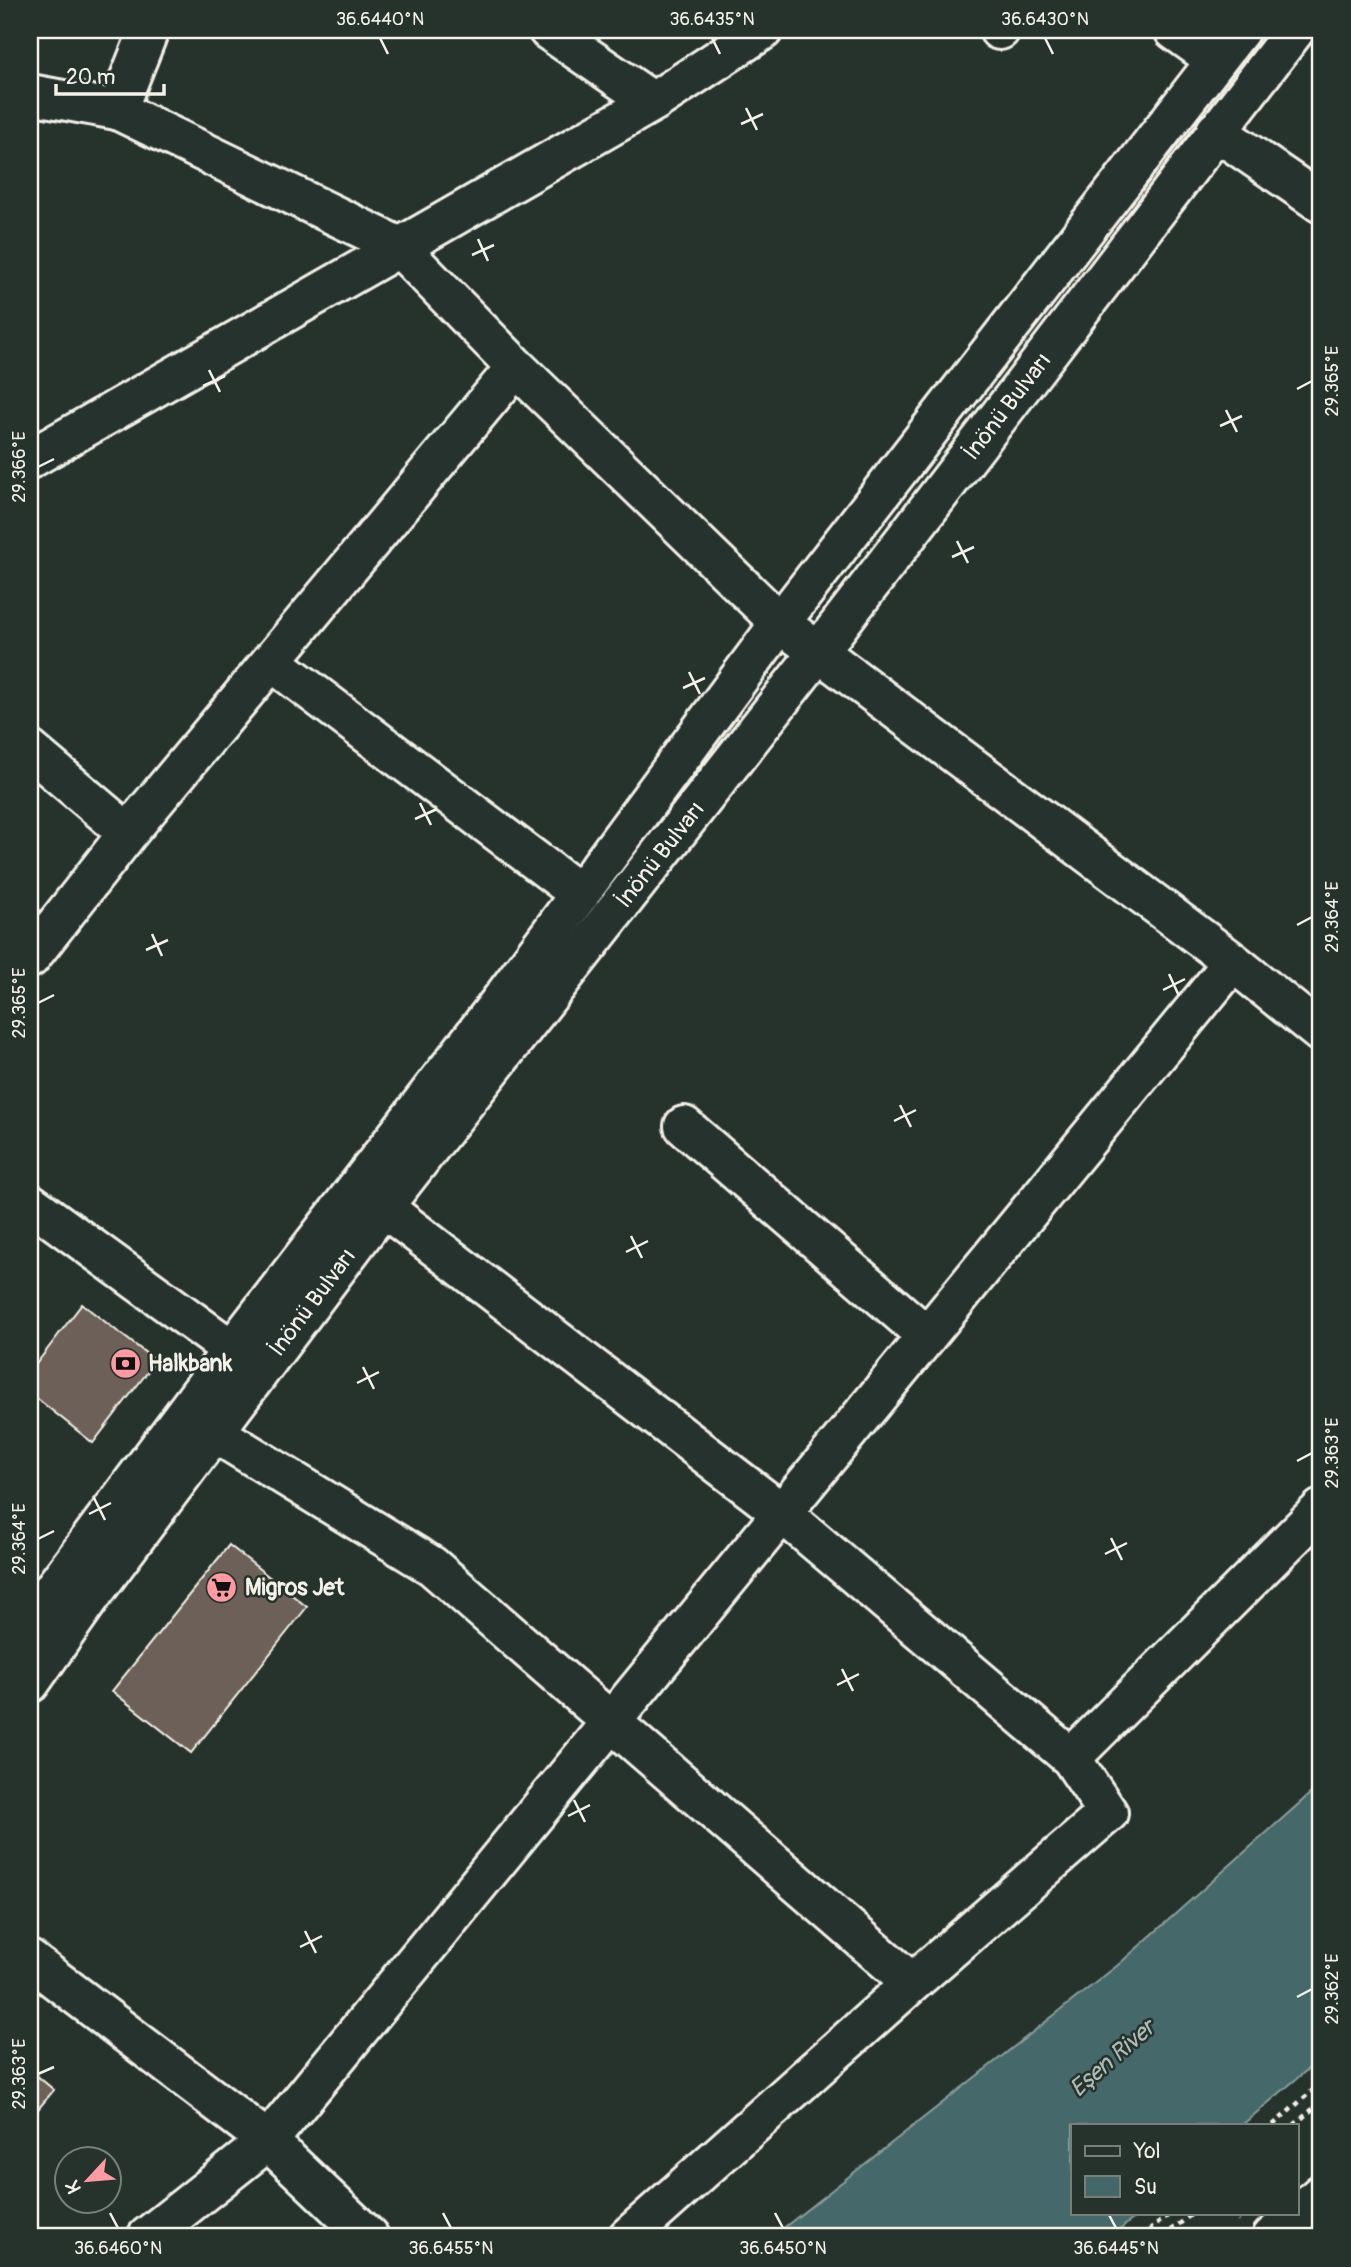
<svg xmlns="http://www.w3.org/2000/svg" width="1351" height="2267" font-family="Pangolin,sans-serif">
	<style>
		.water { fill: #44686a; stroke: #8a9f9c; stroke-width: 2 }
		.building { fill: #6d6159; stroke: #f4f1e8; stroke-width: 2 }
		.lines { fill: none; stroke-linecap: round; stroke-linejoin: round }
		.minor-casing { stroke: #f4f1e8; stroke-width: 44 }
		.major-casing { stroke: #f4f1e8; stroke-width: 44 }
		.path { stroke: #f4f1e8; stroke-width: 4.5; stroke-dasharray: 5 5; stroke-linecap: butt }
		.minor { stroke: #26332d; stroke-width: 38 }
		.major { stroke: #26332d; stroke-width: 38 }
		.ticks { fill: none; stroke: #f4f1e8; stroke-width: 2.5 }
		.labels { text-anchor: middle; stroke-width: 5; stroke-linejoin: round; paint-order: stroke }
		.street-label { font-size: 23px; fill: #f4f1e8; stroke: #26332d }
		.poi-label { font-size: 23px; font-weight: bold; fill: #f4f1e8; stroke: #26332d; text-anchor: start }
		.water-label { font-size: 24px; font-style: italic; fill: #aebab6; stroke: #26332d }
		.neatline { fill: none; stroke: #f4f1e8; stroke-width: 2.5 }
		.ticks-label { font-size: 18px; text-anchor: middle; fill: #f4f1e8 }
	</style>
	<rect width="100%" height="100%" fill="#26332d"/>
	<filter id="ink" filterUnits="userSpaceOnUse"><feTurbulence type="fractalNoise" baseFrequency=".0143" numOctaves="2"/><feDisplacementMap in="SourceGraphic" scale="14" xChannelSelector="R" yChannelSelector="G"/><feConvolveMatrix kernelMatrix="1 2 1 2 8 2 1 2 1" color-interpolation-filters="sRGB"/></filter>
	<g filter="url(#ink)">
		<path class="water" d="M1321,1784V2058L1242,2125H1073V2213H1140L1111,2237H772L1118,1965Z"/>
		<path class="building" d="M82,1304L156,1361L93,1443L30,1393V1372Z
			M229,1545L307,1607L191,1753L112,1691Z
			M30,2070L54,2090L30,2119Z"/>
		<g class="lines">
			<defs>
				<path id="minor" d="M548,30L653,102
					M999,30H1000
					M1174,30L1216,60
					M30,94L117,110L398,246L516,367L780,623L1233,962L1321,1033
					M117,110L149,30
					M1216,131L1321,203
					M30,459L653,102L763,30
					M271,661L580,894
					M30,750L128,833
					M30,958L128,833L516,367
					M684,1126L927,1336
					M30,1203L232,1350
					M383,1207L782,1513L1071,1758L1108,1813L912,1983L628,2237
					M215,1433L432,1566L912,1983
					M1071,1758L1321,1509
					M30,1960L268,2141L369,2237
					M147,2237L268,2141L1233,962
					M1272,2237L1321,2194"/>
				<g id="major">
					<path d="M30,1620L232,1350L499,1003L780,623L1240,30"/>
					<path id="s1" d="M30,1683L89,1599L383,1207L819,651L1295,30"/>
				</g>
			</defs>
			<use href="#minor" class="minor-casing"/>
			<use href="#major" class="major-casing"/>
			<path class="path" d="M1273,2125L1321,2083
				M1294,2125L1321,2102
				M1232,2213L1239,2221
				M1141,2237L1171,2213
				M1163,2237L1193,2213"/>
			<use href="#minor" class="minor"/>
			<use href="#major" class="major"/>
		</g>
	</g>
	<path class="ticks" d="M380,38L388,54M712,38L720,54M1045,38L1053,54M746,108L757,130M741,124L763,114M478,239L488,261M472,255L494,245M209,370L220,392M203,386L225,376M1297,389L1312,381M1226,410L1237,432M1220,426L1242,416M38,467L54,459M957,541L968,563M952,557L974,547M689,672L700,694M683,688L705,678M420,803L431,825M415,819L437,809M1297,925L1312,917M152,934L162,956M146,950L168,940M1169,974L1179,996M1163,990L1185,979M38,1003L54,995M900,1105L911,1127M894,1121L916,1110M631,1236L642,1258M626,1252L648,1241M363,1367L374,1389M357,1383L379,1372M1297,1461L1312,1453M94,1498L105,1520M89,1514L111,1503M1111,1538L1122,1560M38,1539L54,1531M1105,1554L1127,1543M842,1669L853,1691M837,1685L859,1674M574,1800L585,1822M568,1816L590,1805M305,1931L316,1953M300,1947L322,1936M1297,1997L1312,1989M38,2074L54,2067M110,2213L118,2228M443,2213L451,2228M775,2213L783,2228M1108,2213L1116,2228"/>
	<defs>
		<symbol id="bank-disc" viewBox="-11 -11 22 22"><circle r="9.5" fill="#ff9aa2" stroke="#26332d"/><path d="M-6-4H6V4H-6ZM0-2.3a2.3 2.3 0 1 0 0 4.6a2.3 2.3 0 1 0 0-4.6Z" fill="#111"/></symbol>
		<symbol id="supermarket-disc" viewBox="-11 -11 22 22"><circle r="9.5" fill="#ff9aa2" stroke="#26332d"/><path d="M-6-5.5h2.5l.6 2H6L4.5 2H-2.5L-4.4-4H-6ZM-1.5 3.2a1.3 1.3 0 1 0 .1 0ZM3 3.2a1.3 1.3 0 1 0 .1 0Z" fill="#111"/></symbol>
	</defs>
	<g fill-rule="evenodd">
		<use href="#bank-disc" x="108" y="1346" width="35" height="35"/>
		<use href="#supermarket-disc" x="204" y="1570" width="35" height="35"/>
	</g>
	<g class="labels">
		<g class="street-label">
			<text dy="8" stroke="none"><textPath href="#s1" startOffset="1608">İnönü Bulvarı</textPath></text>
			<text dy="8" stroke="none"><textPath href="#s1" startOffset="1041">İnönü Bulvarı</textPath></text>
			<text dy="8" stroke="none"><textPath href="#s1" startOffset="474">İnönü Bulvarı</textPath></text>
		</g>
		<g class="poi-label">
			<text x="148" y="1371">Halkbank</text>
			<text x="245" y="1595">Migros Jet</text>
		</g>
		<g class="water-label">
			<text transform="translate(1112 2058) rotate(-41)" y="8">Eşen River</text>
		</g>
	</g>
	<rect width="1351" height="2267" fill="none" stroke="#26332d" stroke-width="77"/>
	<rect x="1071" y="2124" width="228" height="91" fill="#26332d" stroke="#787f78" stroke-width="2"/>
	<rect x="1085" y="2146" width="35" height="10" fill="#26332d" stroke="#787f78" stroke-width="2"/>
	<text x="1134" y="2158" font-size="21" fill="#f4f1e8">Yol</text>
	<rect x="1085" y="2176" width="35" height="21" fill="#44686a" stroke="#787f78" stroke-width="2"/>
	<text x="1134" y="2194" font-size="21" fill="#f4f1e8">Su</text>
	<g transform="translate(88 2180) rotate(244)"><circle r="33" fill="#26332d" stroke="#787f78" stroke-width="2"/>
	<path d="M0-5L12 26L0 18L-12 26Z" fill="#ff9aa2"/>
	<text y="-10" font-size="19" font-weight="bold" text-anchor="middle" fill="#f4f1e8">K</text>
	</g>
	<path d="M56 84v10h108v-10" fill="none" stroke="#f4f1e8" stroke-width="3.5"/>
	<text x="66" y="84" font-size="21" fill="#f4f1e8" stroke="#26332d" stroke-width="5" paint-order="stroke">20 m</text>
	<rect x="38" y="38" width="1274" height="2190" class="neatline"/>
	<g class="ticks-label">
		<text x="380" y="25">36.6440°N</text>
		<text x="712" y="25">36.6435°N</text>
		<text x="1045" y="25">36.6430°N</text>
		<text transform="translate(1332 381) rotate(-90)" y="6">29.365°E</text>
		<text transform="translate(19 467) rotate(-90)" y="6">29.366°E</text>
		<text transform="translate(1332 917) rotate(-90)" y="6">29.364°E</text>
		<text transform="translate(19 1003) rotate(-90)" y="6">29.365°E</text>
		<text transform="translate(1332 1453) rotate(-90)" y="6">29.363°E</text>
		<text transform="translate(19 1539) rotate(-90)" y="6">29.364°E</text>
		<text transform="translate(1332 1989) rotate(-90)" y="6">29.362°E</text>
		<text transform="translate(19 2074) rotate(-90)" y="6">29.363°E</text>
		<text x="118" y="2254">36.6460°N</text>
		<text x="451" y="2254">36.6455°N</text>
		<text x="783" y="2254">36.6450°N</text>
		<text x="1116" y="2254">36.6445°N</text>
	</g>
</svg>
